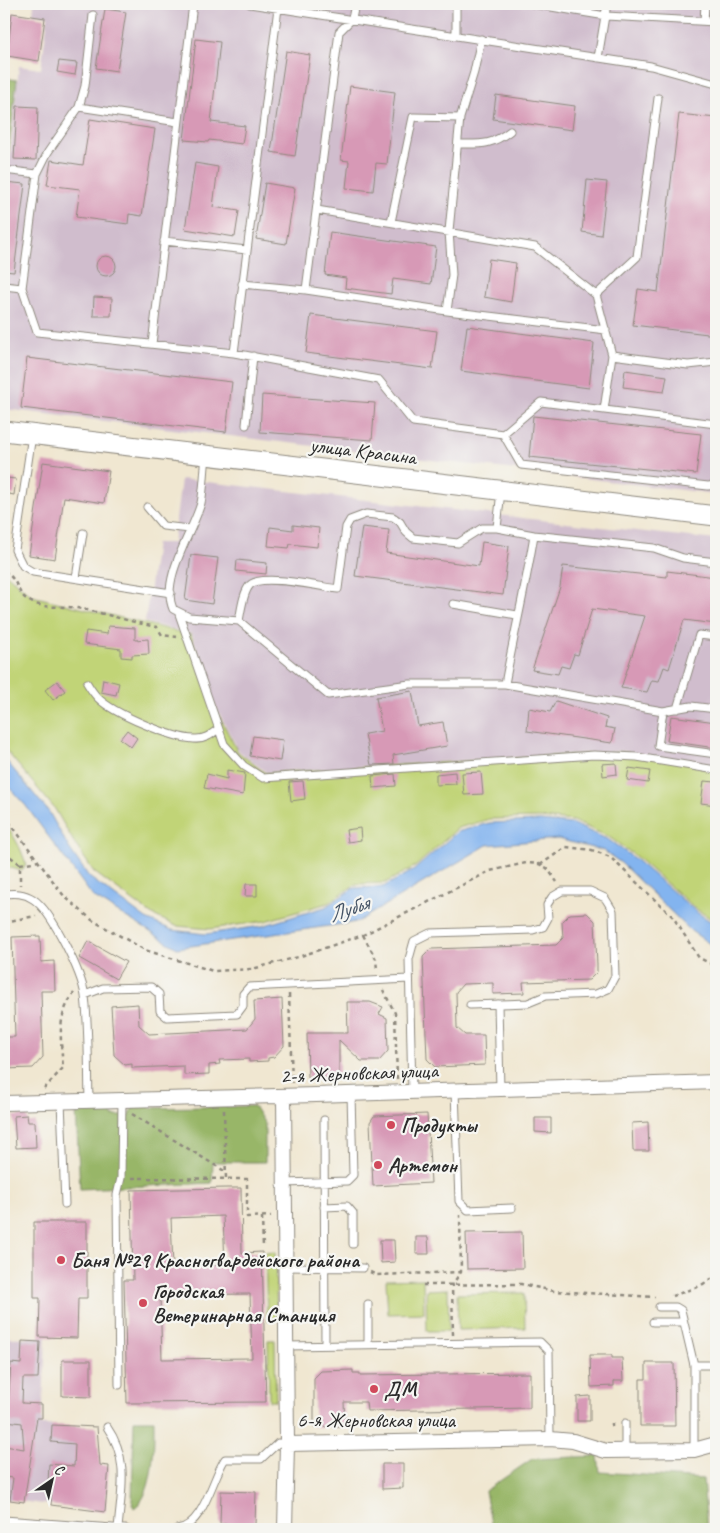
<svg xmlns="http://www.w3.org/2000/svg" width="720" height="1533" font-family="Caveat,sans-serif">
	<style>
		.industrial { fill: #d0bdcd }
		.green { fill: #c1d477; stroke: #768051 }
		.forest { fill: #98b668; stroke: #62704a }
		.water { fill: #83b4ef; stroke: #57708d }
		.building { fill: #d799b6; fill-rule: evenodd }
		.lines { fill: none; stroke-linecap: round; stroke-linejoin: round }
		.lane-casing { stroke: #8e897e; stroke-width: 9 }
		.street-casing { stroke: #8e897e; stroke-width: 16 }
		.secondary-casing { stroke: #8e897e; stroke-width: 21 }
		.path { stroke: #8e897e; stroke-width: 2.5; stroke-dasharray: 4 4; stroke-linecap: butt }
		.lane { stroke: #fff; stroke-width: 7 }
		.street { stroke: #fff; stroke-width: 14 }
		.secondary { stroke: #fff; stroke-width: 19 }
		.poi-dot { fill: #d1495b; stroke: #f6f6f2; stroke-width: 2 }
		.labels { text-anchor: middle; stroke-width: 4.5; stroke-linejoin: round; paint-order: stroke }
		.street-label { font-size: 21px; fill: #2b2b2b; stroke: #f6f6f2 }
		.poi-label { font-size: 21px; font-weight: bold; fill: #2b2b2b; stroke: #f6f6f2; text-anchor: start }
		.water-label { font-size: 22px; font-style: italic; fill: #455466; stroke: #f6f6f2 }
	</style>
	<rect width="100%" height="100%" fill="#f6f6f2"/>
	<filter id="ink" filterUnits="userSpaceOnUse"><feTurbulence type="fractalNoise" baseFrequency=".02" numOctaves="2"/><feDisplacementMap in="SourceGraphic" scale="10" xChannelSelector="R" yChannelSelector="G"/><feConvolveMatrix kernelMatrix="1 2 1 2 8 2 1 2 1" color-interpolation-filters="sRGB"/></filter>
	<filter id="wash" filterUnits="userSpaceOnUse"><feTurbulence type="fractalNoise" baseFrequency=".0096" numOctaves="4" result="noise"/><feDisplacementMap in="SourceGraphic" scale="20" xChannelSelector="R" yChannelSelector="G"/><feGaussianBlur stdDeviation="1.12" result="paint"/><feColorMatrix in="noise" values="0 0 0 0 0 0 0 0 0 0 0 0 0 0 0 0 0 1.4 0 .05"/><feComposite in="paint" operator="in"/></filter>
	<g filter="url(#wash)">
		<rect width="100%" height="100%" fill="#f0e7d1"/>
		<path class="industrial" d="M34,4H716V494L4,409V157H10L19,66L41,69L48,16L33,14Z
			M181,479L716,540V767L623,751L266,772L239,751L216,707L192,634L145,622L156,543H173Z
			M46,1337L42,1425L97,1427L99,1457L90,1465L109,1466L105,1512L4,1499V1338Z"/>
		<path class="green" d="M4,572L32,596L191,635L215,708L238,752L265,773L622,752L716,767V922L696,909L634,855L609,837L573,821L540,818L490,819L458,828L416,866L385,883L356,884L328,903L265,921L210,929L176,926L151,914L94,872L75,844L55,809L4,748Z
			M4,824C15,836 21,849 26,864L22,871L4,866Z
			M275,1252L277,1320H267L265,1253Z
			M423,1279L424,1313L388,1314L386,1280Z
			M448,1289L449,1331H427L426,1290Z
			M524,1293L525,1328L458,1330L457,1294Z
			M268,1340H275L276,1401H269Z"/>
		<path class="forest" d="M4,78L17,80L8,155L4,154Z
			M136,1104H148L151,1108L254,1106L265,1124V1162H213L212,1183L80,1189L76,1111L112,1110L113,1116H130L131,1111Z
			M134,1420H154C154,1442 155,1495 134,1508L132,1501Z
			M598,1456L600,1472L703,1479L707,1529H492L485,1491L532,1459Z"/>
		<path class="water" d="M4,758L49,812L69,848L89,877L146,919L172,930L206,934L262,926L325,907L354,888L383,887L414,870L457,832L489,823L540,821L573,824L609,840L635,859L698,913L716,925V948L691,931L621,863L604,851L558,839L487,845L357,922L177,948L93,897L26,806L4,782Z"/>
		<g id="blocks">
			<path class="building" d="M105,9L126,12L117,71L96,68Z
				M12,13L45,18L39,61L7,56Z
				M196,39L220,42L211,122L245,126L242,144L209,140L208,142L184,140Z
				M286,51L310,55L295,156L271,152Z
				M59,61L77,63L75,75L57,72Z
				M350,86L395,92L387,164L376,163L373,191L346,188L349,161L341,160Z
				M496,95L575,106L572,130L493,119Z
				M17,106L38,107L36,160L14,159Z
				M679,114L716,118V335L633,325L638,289L658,292Z
				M90,119L155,129L142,216L129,214L128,224L76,217L80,189L47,185L51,160L83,165Z
				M195,163L218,167L213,207L239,211L235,237L185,229Z
				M587,180L607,182L601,235L582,232Z
				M4,182L25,184L14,272L4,271Z
				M265,183L295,188L286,244L256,239Z
				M330,232L436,247L431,284L393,279L391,294L345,288L346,278L325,275Z
				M96 266a10 10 0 1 1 20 0a10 10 0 1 1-20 0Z
				M489,259L516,263L511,302L484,297Z
				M94,297L112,298L111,316H93Z
				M311,315L437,331L432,369L306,353Z
				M467,326L594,343L589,388L461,371Z
				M27,358L232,382L226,432L21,408Z
				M625,370L667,376L664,392L623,387Z
				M262,395L375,403L372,440L260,432Z
				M533,416L701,434L696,474L529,457Z
				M43,462L109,471L104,503L64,497L55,559L29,555Z
				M6,478L16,479L14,495L4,493Z
				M293,525L319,528L317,547L290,544L289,548L268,546L270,527L293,530Z
				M362,527L389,530L386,553L479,566L482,542L509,546L503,595L355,576Z
				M191,555L218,558L212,604L185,600Z
				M237,560L267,563L266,574L236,571Z
				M563,566L667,577V571L716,577V624L684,620L669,669L664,667L659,681L652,680L647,692L621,688L645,616L592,609L578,655L574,654L569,668L561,666L558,674L532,670L560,587Z
				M108,626L135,628V640L148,639L149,654L132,655V658L121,657V649L84,644L86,631L107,634Z
				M103,679L119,683L116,695L101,692Z
				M57,681L65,691L53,700L45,690Z
				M412,691L418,726L443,722L447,746L393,755L394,764L371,765L365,734L382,731L376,697Z
				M556,701L607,718L605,727L615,729L612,743L527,731L529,708L550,712Z
				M671,716L716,722V748L667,741Z
				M127,730L137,738L131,747L120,739Z
				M253,736L283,740L280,761L250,756Z
				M616,763L617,774L603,776L602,764Z
				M629,768L650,771L648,783L627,780Z
				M227,770L245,773L243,795L204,788L207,774L227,779Z
				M455,772L456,784L436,785V774Z
				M481,772L483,794L464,795L462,773Z
				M395,774L396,786L373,788L372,776Z
				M303,781L305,799L291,801L289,782Z
				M704,781L716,782V805L701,803Z
				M360,828L361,840L348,842L346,830Z
				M246,884H257V896H245Z
				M587,913L595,921L597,965V972L589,980L523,982L524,993L493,994V983L463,984L456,992L457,1028L465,1035H484L485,1065L435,1067L427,1059L423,957L431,949L556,945L563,938L562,922L570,914Z
				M40,936L41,962L54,961L55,991H41L43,1057L33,1068L4,1069V1037H15L12,937Z
				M88,941L126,962L116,979L79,958Z
				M282,999L284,1046L274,1057L268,1058V1061L249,1062V1059L219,1060L220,1064L209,1065V1074L184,1075V1066L132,1068V1064L125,1065L114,1055L111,1006L138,1004L139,1025L149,1034L247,1029L255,1019L254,1001Z
				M347,1002H370L383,1007L379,1014L387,1018L388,1051L379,1061H361L339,1040V1078H308L307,1033H348Z
				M427,1114L431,1183L373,1186L370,1122L374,1116Z
				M27,1115L28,1122H35L36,1147L16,1148L14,1116Z
				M535,1118H551V1133L535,1132Z
				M648,1122L649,1151H633L632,1123Z
				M227,1188H241L242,1253L262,1252L266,1402L127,1403L124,1280H133L131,1190ZM223,1216L225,1265L173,1267L171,1218ZM250,1294L252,1358L162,1359L160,1295Z
				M34,1222H87V1298H78L77,1338L39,1337L40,1298H34Z
				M522,1232L523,1268L467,1269L466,1233Z
				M416,1237H428L429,1254H416Z
				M380,1240H394L395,1262L381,1263Z
				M22,1341L40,1342L38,1378H23L22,1403L42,1404V1418H37L24,1502L10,1500L13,1478L4,1477V1446L24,1449L22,1423L7,1421L11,1363L21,1364Z
				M590,1355H612V1358H622L623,1381H614V1386L591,1387Z
				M62,1360H91V1397L62,1396Z
				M646,1363H674L675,1426H640V1379H646Z
				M353,1370V1373H360V1375L530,1373V1408L367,1411L366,1402H344L345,1426L314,1427V1378L321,1371Z
				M590,1396V1421H577V1397Z
				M52,1425L97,1427L100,1465L109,1466L105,1512L51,1505L52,1483H48L49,1464L74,1466L75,1444L51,1442Z
				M382,1464H403V1488L382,1489Z
				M221,1491L256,1492L255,1525L220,1524Z"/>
		</g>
	</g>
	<g filter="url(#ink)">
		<use href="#blocks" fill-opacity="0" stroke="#8e897e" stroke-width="1"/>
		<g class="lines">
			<defs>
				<path id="lane" d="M250,4L651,66L716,84
					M533,4L606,16L716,22
					M93,15L85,86L79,107L48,152L37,174L22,288L37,332L234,353L379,380L413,422L503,434L541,402L716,424
					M704,21L705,4
					M456,35V4
					M598,58L607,4
					M79,107L178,122
					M458,144C480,144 491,146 510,131
					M4,170L37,174
					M317,210L535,247L596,295L612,355L688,365L716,362
					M391,222L413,117L460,118
					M164,241L247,250
					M242,284L306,290L339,32L352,19L355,4
					M4,286L22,288
					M306,290L447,311L606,330
					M596,295L637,257L658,98
					M447,311L452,275L449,231L460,118L474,72L481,39
					M152,344L193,4
					M234,353L278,8
					M604,410L612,355
					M246,425L253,356
					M503,434L521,465L708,486L716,485
					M32,435L15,550L23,566L33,572L171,593
					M206,457C204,472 204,489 201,503C193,532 160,579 173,609L189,617L239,621L328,695L410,684H505L663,711L691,706L716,709
					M147,507L163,526L190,529
					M497,528L501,491
					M76,578L83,533
					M453,604L517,615
					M179,614L224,744L244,766L263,778L594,755L637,757L716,770
					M239,621C241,611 243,592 250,585C261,573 321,587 338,589L346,527L350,520L366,514L393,517L400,522L406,532L413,538L458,543L482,528H497L534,535L654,548L683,558L716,562
					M87,683C90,688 94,694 98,698C114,714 172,738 194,739C204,740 211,735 218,729
					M505,684C514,634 526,585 534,535
					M677,709L699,635L716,637
					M663,711L658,746L716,754
					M4,894C15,893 24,893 33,899C52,911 82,974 85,996C89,1030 88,1067 89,1101
					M85,995L103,988L151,987L159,994L160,1011L167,1017L237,1014L243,1006V994L249,987L409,979
					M498,1004L500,1089
					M455,1091L459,1201L468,1210L512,1208
					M412,1092L409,959L414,941L430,933L533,930L543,927L548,918L547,905L552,897L562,891H590L605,898L613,911L615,976L608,989L596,994L545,996L528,1003L470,1005
					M61,1101L65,1204
					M324,1120L325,1345
					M285,1183L347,1181L353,1175L351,1094
					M324,1207L347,1206L353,1213V1244
					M286,1267L363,1268
					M368,1304V1344
					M659,1307H676L681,1310L694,1365V1450
					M653,1322H683
					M286,1346L540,1342L549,1351L550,1439
					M694,1365H716
					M119,1385L117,1195L121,1178L122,1100
					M107,1427C130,1460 121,1491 118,1529
					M625,1451V1423
					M4,1520L126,1529
					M177,1529C204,1526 212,1478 225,1459H261L278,1443L287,1444"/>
				<path id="street" d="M284,1096L287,1444L550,1439L573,1441L606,1451L694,1450L716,1444
					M4,1103L316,1095L716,1082
					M285,1529L287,1444"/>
				<path id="secondary" d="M4,431L716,516"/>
			</defs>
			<use href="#lane" class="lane-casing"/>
			<use href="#street" class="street-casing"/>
			<use href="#secondary" class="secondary-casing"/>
			<path class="path" d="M4,453L8,451
				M4,571C20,581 15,592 28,600C42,610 61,605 77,608C104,613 130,622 157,627L162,635L177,637
				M4,815L64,896L92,920L145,950L213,971L252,969L298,957L363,935L490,871L526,863L539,864L547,868L557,882
				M4,852L20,864V885
				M20,864L39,861
				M540,865L566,847L592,850L610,857L673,917L699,958L716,966
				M4,922L36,916
				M363,935L376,959L377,970
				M383,990L395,1013L397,1079
				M289,994L292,1083
				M44,1089L63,1068C61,1038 56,1018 74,993
				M224,1110L226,1179
				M132,1114L226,1172
				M132,1178L247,1179V1217L271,1216
				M262,1217L263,1248
				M370,1272L377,1275L461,1272
				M423,1285L521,1284L554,1291L655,1297
				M672,1296L700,1286L716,1276
				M453,1335L452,1285L461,1272L460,1215
				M612,1423V1429"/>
			<use href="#lane" class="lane"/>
			<use href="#street" class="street"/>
			<use href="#secondary" class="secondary"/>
		</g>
	</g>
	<g class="poi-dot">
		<circle cx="391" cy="1125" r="5"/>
		<circle cx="378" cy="1165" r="5"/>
		<circle cx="61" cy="1260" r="5"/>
		<circle cx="143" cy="1303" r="5"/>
		<circle cx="374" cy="1389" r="5"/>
	</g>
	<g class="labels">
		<g class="street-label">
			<text transform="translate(363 451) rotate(7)" y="7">улица Красина</text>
			<text transform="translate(359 1073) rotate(-2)" y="7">2-я Жерновская улица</text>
			<text x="376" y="1427">6-я Жерновская улица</text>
		</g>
		<g class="poi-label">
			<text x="401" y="1132">Продукты</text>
			<text x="388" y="1172">Артемон</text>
			<text x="71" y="1267">Баня №29 Красногвардейского района</text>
			<text x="153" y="1298">Городская<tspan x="153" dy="24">Ветеринарная Станция</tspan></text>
			<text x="384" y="1396">ДМ</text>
		</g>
		<g class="water-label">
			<text transform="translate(348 908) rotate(-19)" y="8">Лубья</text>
		</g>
	</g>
	<rect width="720" height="1533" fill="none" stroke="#f6f6f2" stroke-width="20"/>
	<g transform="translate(52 1480) rotate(34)" stroke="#f6f6f2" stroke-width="4" paint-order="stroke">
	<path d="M0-4L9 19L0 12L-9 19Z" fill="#2b2b2b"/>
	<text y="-8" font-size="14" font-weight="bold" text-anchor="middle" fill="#2b2b2b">С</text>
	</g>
</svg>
